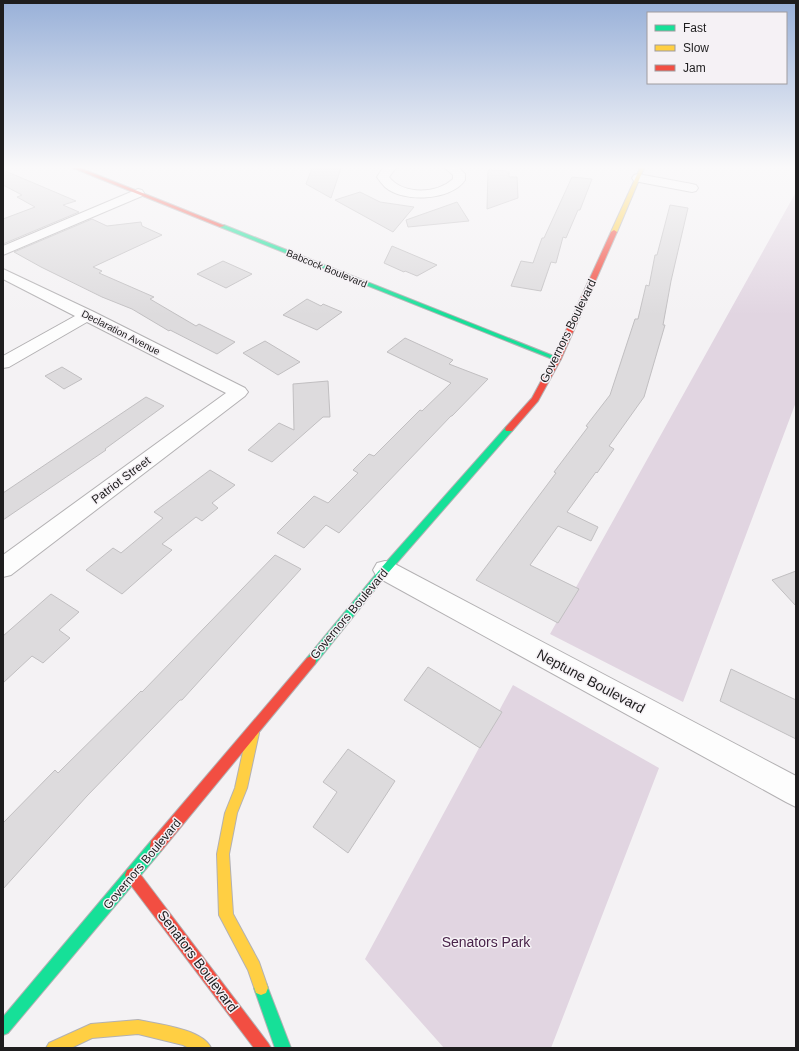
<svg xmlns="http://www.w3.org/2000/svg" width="799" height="1051" font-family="Helvetica,sans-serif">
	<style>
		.green { fill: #e1d5e1 }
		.building { fill: #dddbdd; stroke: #c1bfc1 }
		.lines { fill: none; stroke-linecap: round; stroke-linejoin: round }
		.street-casing { stroke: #b3b1b3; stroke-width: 2 }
		.fast-casing { stroke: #b3b1b3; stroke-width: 2 }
		.slow-casing { stroke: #b3b1b3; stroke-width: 2 }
		.jam-casing { stroke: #b3b1b3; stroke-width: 2 }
		.street { fill: #fdfdfd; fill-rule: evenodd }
		.fast { fill: #16e098; fill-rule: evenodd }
		.slow { fill: #ffcf43; fill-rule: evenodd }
		.jam { fill: #f24e42; fill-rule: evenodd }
		.labels { text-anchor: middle; stroke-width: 3; stroke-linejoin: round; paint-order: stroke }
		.far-street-label { font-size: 10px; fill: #1e1d1e; stroke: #f5f1f5 }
		.street-label { font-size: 12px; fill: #1e1d1e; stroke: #f5f1f5 }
		.near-street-label { font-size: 14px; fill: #1e1d1e; stroke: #f5f1f5 }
		.near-park-label { font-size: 14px; fill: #49234a; stroke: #f5f1f5 }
	</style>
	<rect width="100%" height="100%" fill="#f4f2f4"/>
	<path class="green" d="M796,192V402L683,702L550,634Z
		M513,685L659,768L551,1048H444L365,959Z"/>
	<path class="building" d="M312,168H341L331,198L306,184Z
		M3,170L76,201L63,205L79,212L3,244V219L35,207L17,197L22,195L3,185Z
		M488,170L509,171V177H517L518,198L487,209Z
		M572,177L592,179L580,210H578L566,238L563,237L556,263L551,262L541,291L511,286L521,261L533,263L542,238H544Z
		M360,192L380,202L414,207L393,232L335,200Z
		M457,202L469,221L408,227L406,220Z
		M670,205L688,208L671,281L663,325H665L644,397L609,446L614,449L597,473L596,472L567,512L598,527L591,541L558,526L530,565L579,589L558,623L476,580L556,473L554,472L588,427L586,426L610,395L635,319H638L646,285L649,286L655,255H657Z
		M92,219L107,226L141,222L142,226L162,235L93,267L102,271L99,273L154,297L150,299L196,326L199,324L235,342L217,354L170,330L169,331L132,309L102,297L41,267L14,252Z
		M392,246L437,265L417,276L405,271L404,272L384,263Z
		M223,261L252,274L226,288L197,274Z
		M307,299L321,306L323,304L342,312L317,330L283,315Z
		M405,338L453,360L449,364L488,379L452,416H451L339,533L326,525L304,548L277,533L314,496L328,503L358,473L353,470L369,454L374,456L420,410L422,411L451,383L387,352Z
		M265,341L300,362L278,375L243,353Z
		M62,367L82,379L64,389L45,376Z
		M328,381L330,417H323L272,462L248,450L279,423L294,430L293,384Z
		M146,397L164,406L105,449L106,450L3,520V493Z
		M210,470L235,485L212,503L218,508L202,521L196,517L162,544L172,550L122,594L86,570L113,548L121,553L163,518L154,512Z
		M275,555L301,569L182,700H180L87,796L3,889V823L55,770L58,773L141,691L142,692Z
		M796,571V606L772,580Z
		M51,594L79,612L59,630L70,638L43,663L32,656L3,683V636Z
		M428,667L502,712L480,748L404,700Z
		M731,669L796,700V739L720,701Z
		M348,749L395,781L348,853L313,827L337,792L323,782Z"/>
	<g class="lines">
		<defs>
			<path id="street" d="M383,168H396L389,177C403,195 437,194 453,179V175L445,168H459L465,174V180C451,201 403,203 385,187C382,184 379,180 377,177Z
				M638,174L692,184L696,185L698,188L696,191L692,192L634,181L632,178L634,175Z
				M138,189L142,190L144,193L142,196L3,255V246Z
				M3,269L94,312L245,388L248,392L245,396L11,575L3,577V555L226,393L87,322L9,367L3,368V356L75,316L3,279Z
				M385,561L393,563L796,776V807L786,802L377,577L373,570L377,563Z"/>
			<path id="fast" d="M220,225H224L561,359L557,361L555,360L220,227Z
				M509,426L512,427L513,429L512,431L388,573L315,664L311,666L307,664L306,661L307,658L382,567L506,427Z
				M156,840L161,841L162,846L161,851L8,1033L3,1035V1017L151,841Z
				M261,981L266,983L291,1048H275L254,988L256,983Z"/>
			<path id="slow" d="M640,168H644L617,232L612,233L611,232Z
				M253,728L257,729L259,733L247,788L237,813L229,854L233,914L259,962L268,988L266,993L261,995L256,993L248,970L219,915L217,854L225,813L235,788L247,733L249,729Z
				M138,1020C157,1024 203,1029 211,1048H189L183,1045L138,1034L92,1038L71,1048H46L49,1043L91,1024Z"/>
			<path id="jam" d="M73,168H80L225,226L220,227Z
				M614,230L617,232L561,359L538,401L512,431H506L505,429L506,427L532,398L553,359L611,232Z
				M311,656L315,658L316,661L315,664L161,851L156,852L151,851L150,846L151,841L307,658Z
				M132,868L137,870L268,1043L271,1048H254L127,880L125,875L127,870Z"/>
		</defs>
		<use href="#street" class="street-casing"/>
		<use href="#fast" class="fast-casing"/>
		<use href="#slow" class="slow-casing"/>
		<use href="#jam" class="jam-casing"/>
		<use href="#street" class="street"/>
		<use href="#fast" class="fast"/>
		<use href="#slow" class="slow"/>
		<use href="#jam" class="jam"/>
	</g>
	<linearGradient id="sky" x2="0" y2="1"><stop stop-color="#98b0d8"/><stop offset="0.53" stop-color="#faf9fa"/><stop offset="1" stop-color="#faf9fa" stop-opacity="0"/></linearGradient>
	<rect width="799" height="315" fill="url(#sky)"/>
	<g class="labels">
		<g class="far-street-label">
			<text transform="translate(327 268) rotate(22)" y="4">Babcock Boulevard</text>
			<text transform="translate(121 332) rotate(27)" y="4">Declaration Avenue</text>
		</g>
		<g class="street-label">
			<text transform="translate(568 331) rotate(-64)" y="4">Governors Boulevard</text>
			<text transform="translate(121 480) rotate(-37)" y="4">Patriot Street</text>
			<text transform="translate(349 614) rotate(-50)" y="4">Governors Boulevard</text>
			<text transform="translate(142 864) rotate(-50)" y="4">Governors Boulevard</text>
		</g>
		<g class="near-street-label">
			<text transform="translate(591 681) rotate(28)" y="5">Neptune Boulevard</text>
			<text transform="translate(198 961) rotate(53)" y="5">Senators Boulevard</text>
		</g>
		<g class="near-park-label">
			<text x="486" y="947">Senators Park</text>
		</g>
	</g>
	<rect width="799" height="1051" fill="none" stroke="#1e1d1e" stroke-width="8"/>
	<rect x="647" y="12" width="140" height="72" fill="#f5f1f5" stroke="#9f9c9f"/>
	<rect x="655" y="25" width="20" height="6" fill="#16e098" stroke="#9f9c9f"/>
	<text x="683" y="32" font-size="12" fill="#1e1d1e">Fast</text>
	<rect x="655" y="45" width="20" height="6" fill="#ffcf43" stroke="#9f9c9f"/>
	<text x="683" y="52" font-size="12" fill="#1e1d1e">Slow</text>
	<rect x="655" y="65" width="20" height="6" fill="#f24e42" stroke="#9f9c9f"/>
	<text x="683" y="72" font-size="12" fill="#1e1d1e">Jam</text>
</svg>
